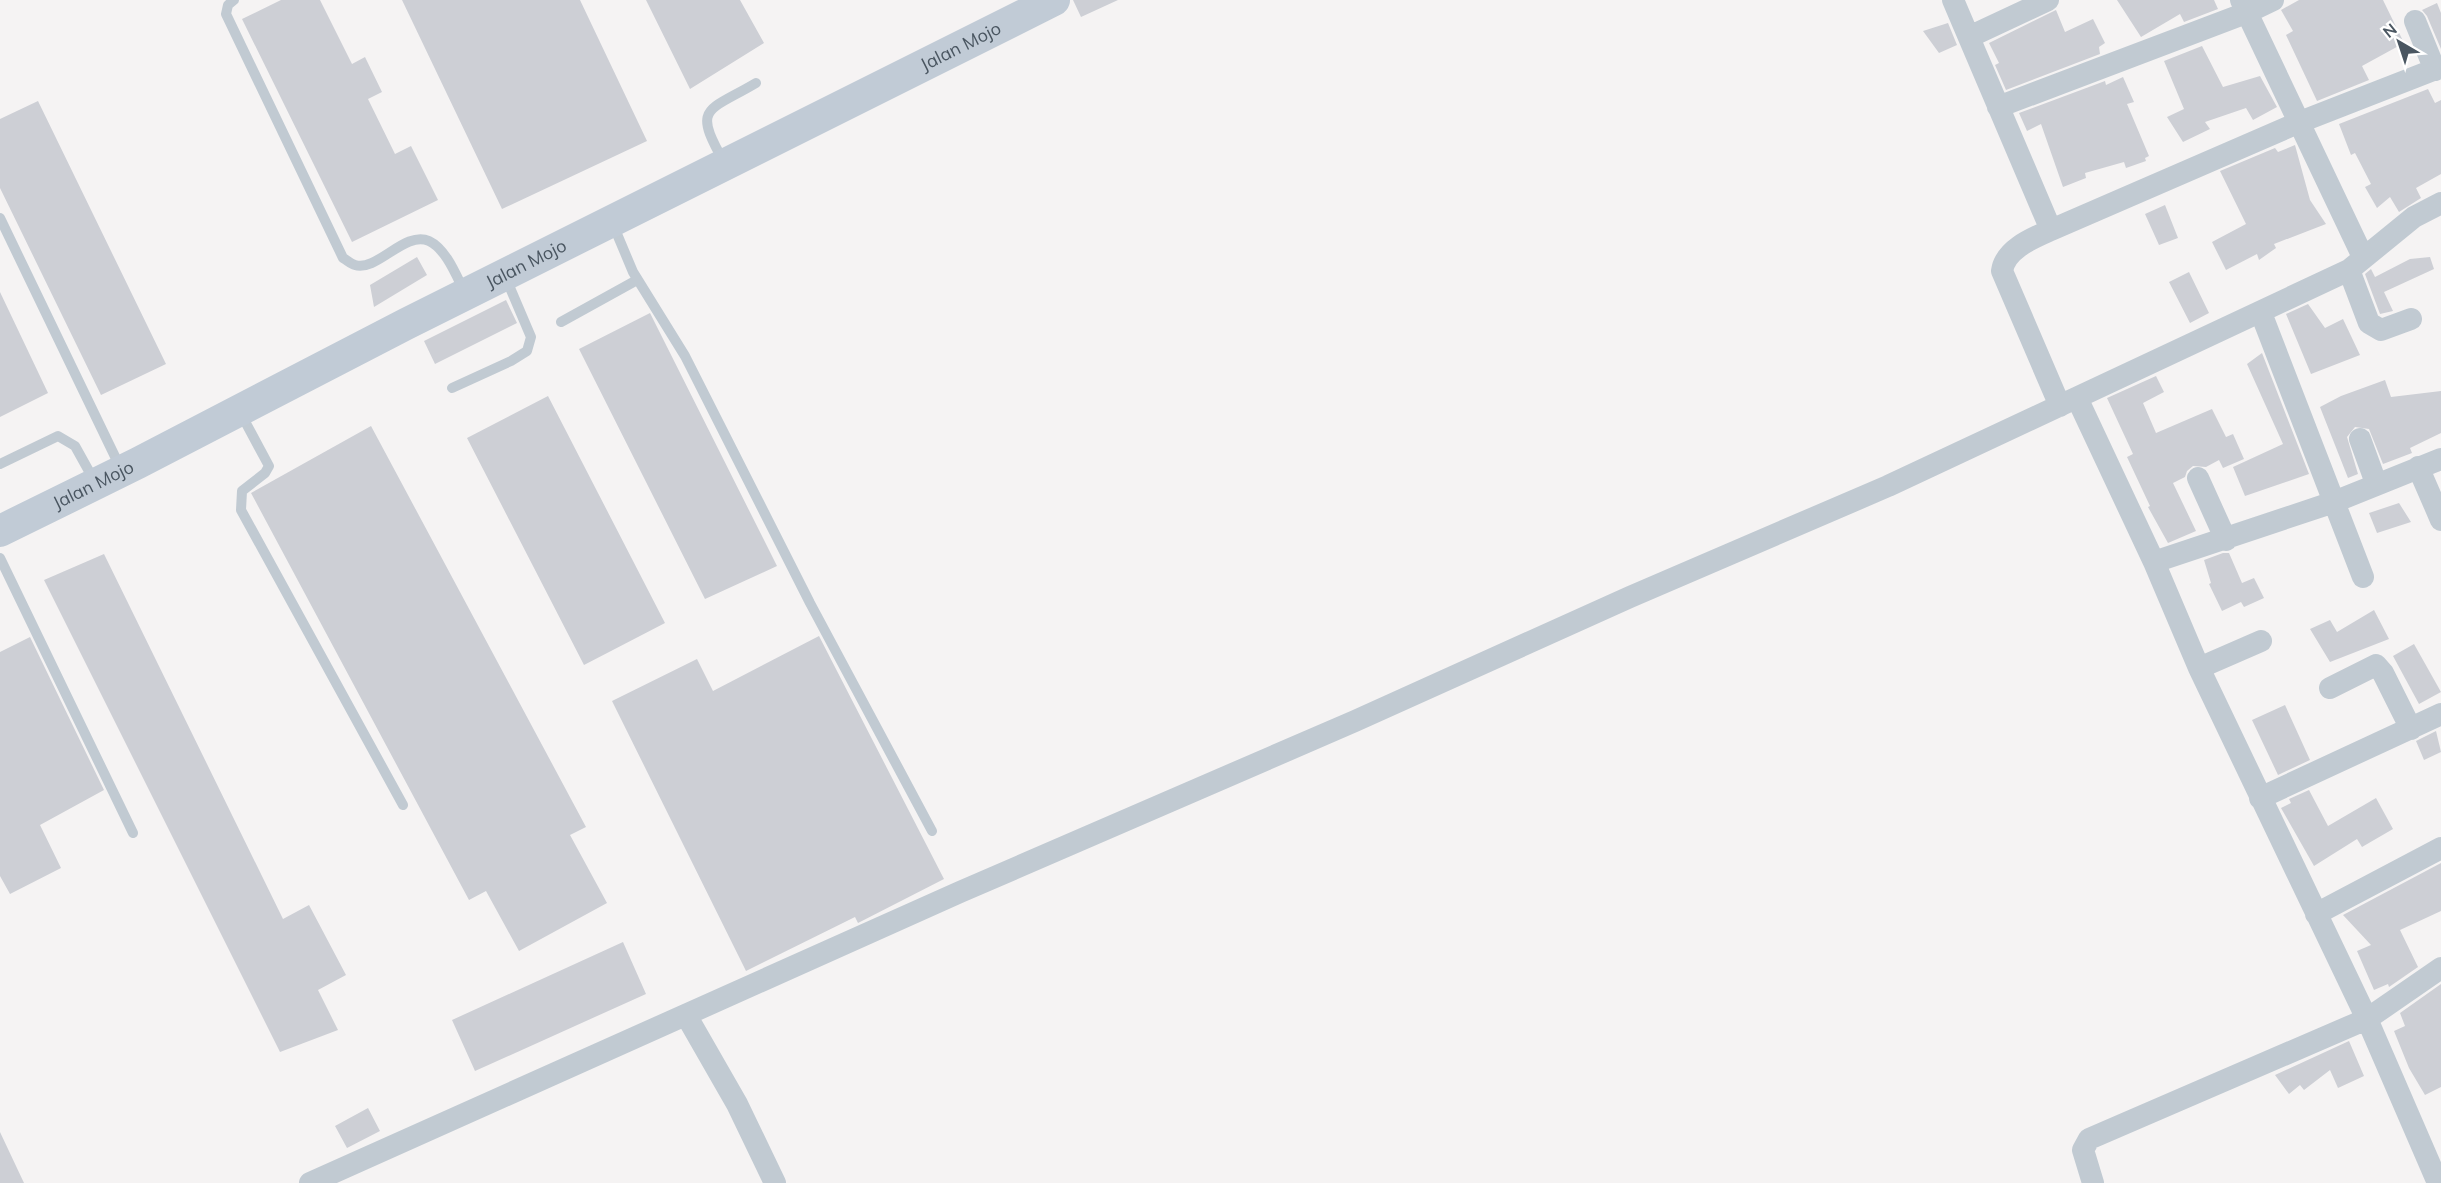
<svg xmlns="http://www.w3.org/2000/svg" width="2441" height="1183" font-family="Mulish,sans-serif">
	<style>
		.building { fill: #cdcfd5 }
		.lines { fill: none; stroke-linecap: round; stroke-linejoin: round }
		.lane { stroke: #c1cad2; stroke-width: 10 }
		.street { stroke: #c1cad2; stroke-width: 22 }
		.secondary { stroke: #c1cbd6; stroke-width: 32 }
		.labels { text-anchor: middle; stroke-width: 4.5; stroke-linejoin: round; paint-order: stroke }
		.street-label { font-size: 18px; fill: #4a5661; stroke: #fff }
	</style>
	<rect width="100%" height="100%" fill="#f5f3f3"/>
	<path class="building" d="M281,0H320L352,64L365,57L382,92L368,99L395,154L411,146L438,200L352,242L242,19Z
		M402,0H580L647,141L502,209Z
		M646,0H740L764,43L690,89Z
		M1073,0H1118L1081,17Z
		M2117,0H2214L2218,9L2184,22L2180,14L2141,37Z
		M2299,0H2383L2404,43L2362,66L2369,80L2317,101L2286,35L2293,31L2281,10Z
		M2437,3L2441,13V49L2427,16L2422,10Z
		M2056,10L2065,32L2093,19L2105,43L2099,47L2100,54L2006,90L1995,65L1999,63L1989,43Z
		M1948,23L1957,45L1939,53L1923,31Z
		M2202,46L2223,87L2260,76L2277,107L2253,120L2246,108L2205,122L2210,129L2183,142L2167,117L2184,109L2164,61Z
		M2123,77L2134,102L2127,104L2149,156L2145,158L2146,161L2126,168L2124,162L2085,173L2086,178L2063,187L2041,124L2027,131L2019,113L2105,81L2106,85Z
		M2428,89L2435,103L2441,100V174L2416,188L2421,198L2399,212L2390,197L2377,208L2365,187L2371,184L2355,153L2351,155L2339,124Z
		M38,101L166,364L101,395L0,188V119Z
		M2295,145L2310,200L2326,224L2274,244L2276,248L2259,260L2257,254L2226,270L2212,242L2246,224L2220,171L2275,148L2278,152Z
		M2165,205L2178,238L2159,245L2145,214Z
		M417,257L427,275L374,307L370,285Z
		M2430,257L2434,269L2384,292L2393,311L2380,314L2365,274L2371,269L2375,277L2410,259Z
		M2189,272L2209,313L2190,323L2169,282Z
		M0,292L48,393L0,417Z
		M506,300L517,323L435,364L424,341Z
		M2308,304L2325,328L2343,319L2360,355L2311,374L2286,314Z
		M650,313L777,566L705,599L579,349Z
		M2262,353L2309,474L2245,496L2233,467L2283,444L2247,364Z
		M2156,376L2164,392L2143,403L2156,433L2212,409L2226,437L2233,434L2244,459L2223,468L2219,460L2206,467L2193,466L2187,471L2185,477L2173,483L2196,531L2168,543L2148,507L2150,506L2127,457L2133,454L2107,398Z
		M2385,380L2391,397L2441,391V433L2410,448L2412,453L2383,464L2369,429L2355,427L2347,437L2358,474L2348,478L2320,407L2341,396Z
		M548,396L665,623L584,665L467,438Z
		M371,426L586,827L570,835L607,903L519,951L486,891L469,900L251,493Z
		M2399,503L2411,522L2377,533L2369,513Z
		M2223,553H2229L2242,583L2254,578L2264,598L2244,607L2241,602L2222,611L2209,584L2211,583L2204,560Z
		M104,554L283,919L309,905L346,975L318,990L338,1030L280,1052L44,580Z
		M2374,610L2389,639L2330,662L2310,629L2330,620L2337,632Z
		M819,636L944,879L858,923L855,917L746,971L612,701L697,659L713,691Z
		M30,637L104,790L40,825L61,868L10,894L0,876V652Z
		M2414,644L2441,692L2419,704L2393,656Z
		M2285,705L2310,760L2278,775L2252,720Z
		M2436,731L2441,752L2424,760L2416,741Z
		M2309,790L2328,826L2376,798L2393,829L2362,847L2357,839L2314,866L2281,808L2291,803L2289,799Z
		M2441,863V911L2400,930L2418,967L2389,987L2388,984L2374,990L2357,951L2371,945L2343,915Z
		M623,942L646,994L475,1071L452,1020Z
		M2441,984V1087L2425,1095L2409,1068L2394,1031L2405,1026L2400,1013Z
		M2349,1041L2364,1076L2338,1088L2330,1070L2304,1090L2300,1085L2289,1094L2275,1075Z
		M368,1108L380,1131L347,1148L335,1126Z
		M0,1132L24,1183H0Z"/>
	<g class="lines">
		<path class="lane" d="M234,0L228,5L226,14L343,258C347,260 351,264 355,265C377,272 405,230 429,241C446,249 456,275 464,291
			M724,162C692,106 707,112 756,83
			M0,218L121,469
			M612,222L633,272L685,356L810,603L932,831
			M561,322L637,280
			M452,388L511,361L527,351L531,337L505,276
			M241,414L269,466L265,473L242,491L241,510L403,805
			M0,464L58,436L75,446L95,482
			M0,558L133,833"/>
		<path class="street" d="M1953,0L2051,230
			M2241,0L2363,257
			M2415,21L2435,70
			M1969,37L2048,0
			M1998,107L2246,13L2273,0
			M2349,270L2369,323L2381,330L2411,319
			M2261,313L2363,577
			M2077,398L2154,562L2334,502L2441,459
			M2060,406L2002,271C2005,249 2033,238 2051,230L2300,122L2441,67
			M2360,439L2376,483
			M2418,467L2441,520
			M2198,478L2226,540
			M2154,562L2199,668L2367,1019L2438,1183
			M2199,668L2261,641
			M2330,688L2376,665L2383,673L2411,729
			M2260,798L2441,714
			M2316,914L2441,848
			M686,1015L737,1104L775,1183
			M310,1183L960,892L1355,721L1630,597L1888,486L2349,270L2414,217L2441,203
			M2093,1183L2083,1150L2089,1139L2367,1019L2441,968"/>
		<path class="secondary" id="s1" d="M0,531L138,463L406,324L1054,0"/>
	</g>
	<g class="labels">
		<g class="street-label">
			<text dy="6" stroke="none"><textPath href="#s1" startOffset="1076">Jalan Mojo</textPath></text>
			<text dy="6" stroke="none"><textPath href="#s1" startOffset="590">Jalan Mojo</textPath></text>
			<text dy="6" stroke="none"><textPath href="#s1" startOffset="104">Jalan Mojo</textPath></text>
		</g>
	</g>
	<g transform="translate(2399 42) rotate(321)" stroke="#ffffff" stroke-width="4.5" paint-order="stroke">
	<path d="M0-4.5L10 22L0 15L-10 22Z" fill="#4a5661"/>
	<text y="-9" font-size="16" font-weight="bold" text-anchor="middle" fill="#4a5661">N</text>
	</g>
</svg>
